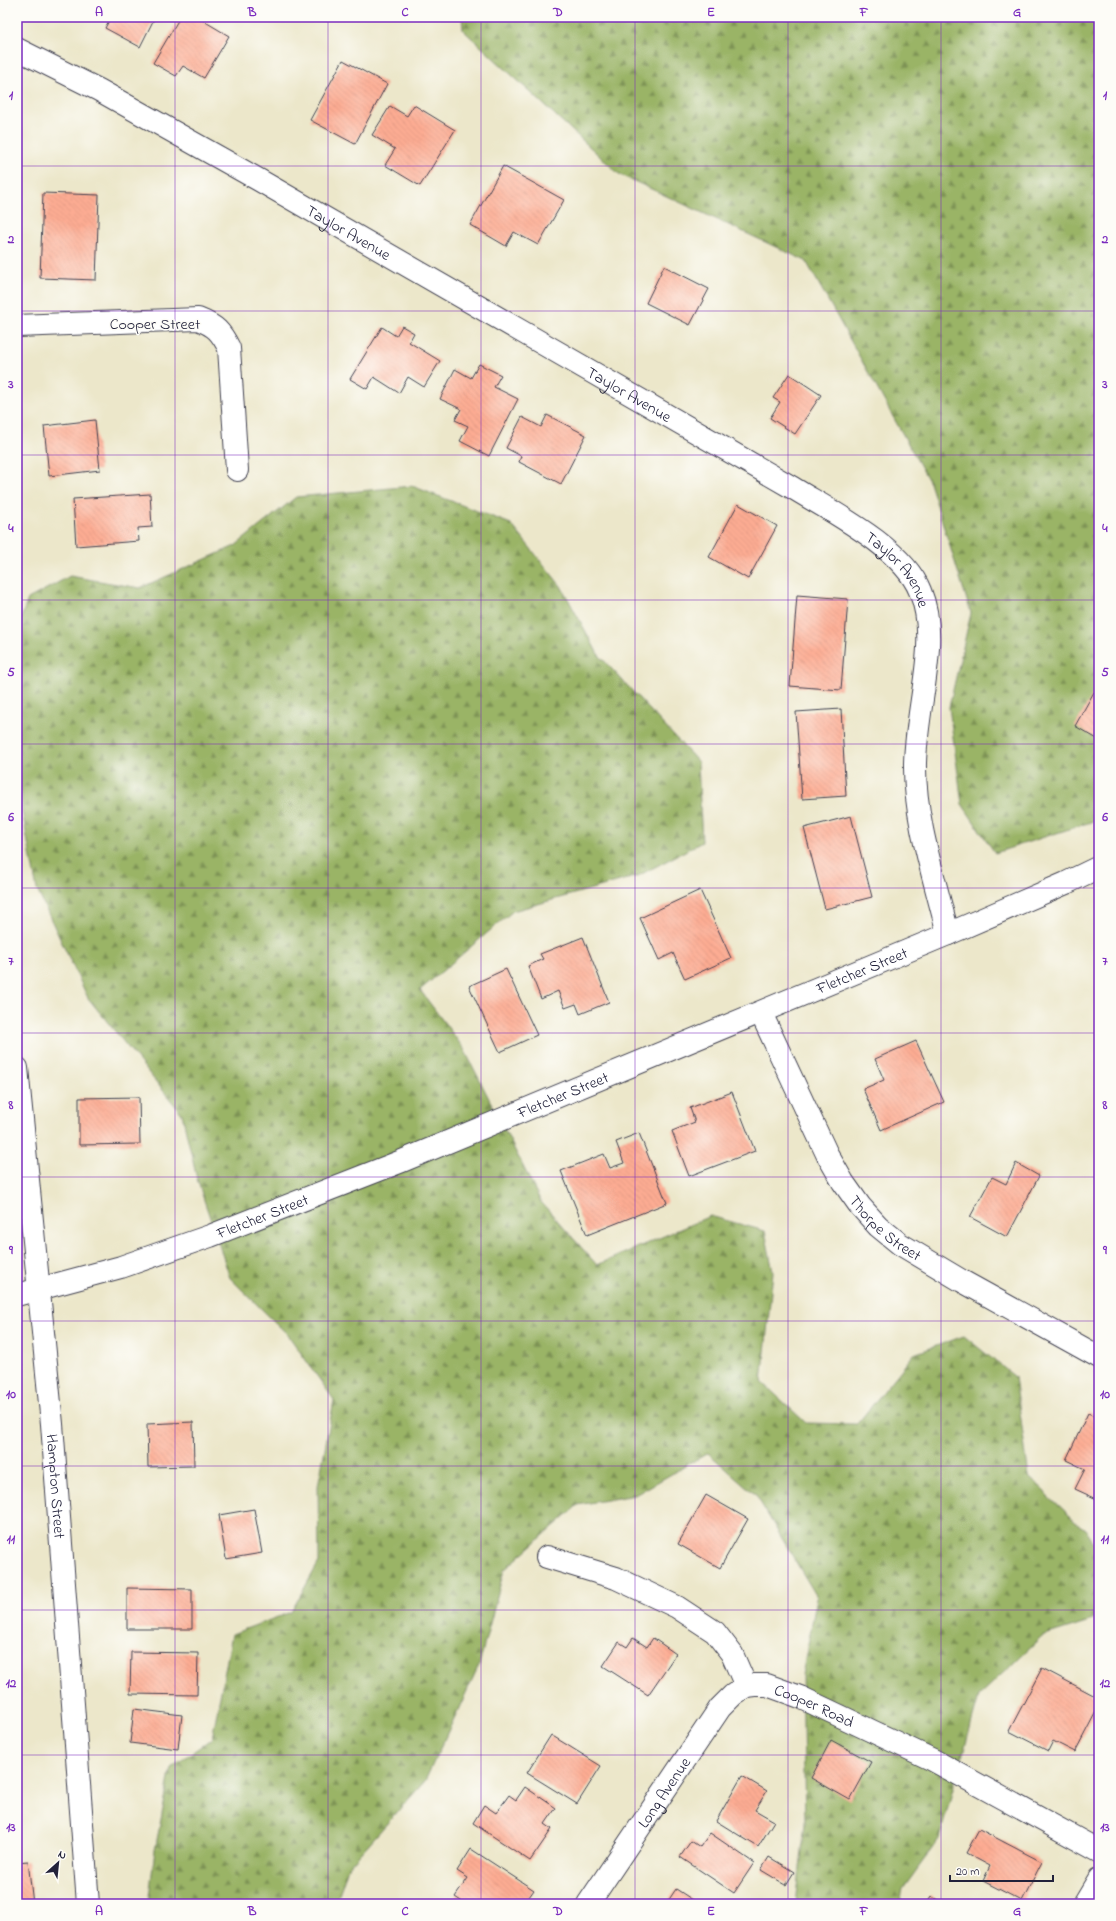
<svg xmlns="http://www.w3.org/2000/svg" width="1116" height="1921" font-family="'Indie Flower',sans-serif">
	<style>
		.forest { fill: url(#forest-firs); stroke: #5e6b50 }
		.building { fill: url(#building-back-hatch) }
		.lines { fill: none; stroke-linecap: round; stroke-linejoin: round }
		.street-casing { stroke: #404050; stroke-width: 24 }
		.street { stroke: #fff; stroke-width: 22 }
		.grid { fill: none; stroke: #7b2cbf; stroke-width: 1; stroke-opacity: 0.55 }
		.labels { text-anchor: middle; stroke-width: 3; stroke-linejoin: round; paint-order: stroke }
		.street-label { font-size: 16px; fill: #22223b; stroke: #fdfcf7 }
		.neatline { fill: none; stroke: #7b2cbf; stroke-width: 1.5 }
		.grid-label { font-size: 13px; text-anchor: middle; font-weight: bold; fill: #7b2cbf }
	</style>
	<defs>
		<pattern id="forest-firs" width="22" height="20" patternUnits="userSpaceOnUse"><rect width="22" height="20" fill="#9ab466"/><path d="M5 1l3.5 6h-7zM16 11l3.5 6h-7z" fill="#7d9255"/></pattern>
		<pattern id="building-back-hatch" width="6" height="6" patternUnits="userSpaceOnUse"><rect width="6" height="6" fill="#fdac93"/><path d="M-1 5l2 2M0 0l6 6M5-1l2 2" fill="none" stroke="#d99480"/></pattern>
	</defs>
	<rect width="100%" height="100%" fill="#fdfcf7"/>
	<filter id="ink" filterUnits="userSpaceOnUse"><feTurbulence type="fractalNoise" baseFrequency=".025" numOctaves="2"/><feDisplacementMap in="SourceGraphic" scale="8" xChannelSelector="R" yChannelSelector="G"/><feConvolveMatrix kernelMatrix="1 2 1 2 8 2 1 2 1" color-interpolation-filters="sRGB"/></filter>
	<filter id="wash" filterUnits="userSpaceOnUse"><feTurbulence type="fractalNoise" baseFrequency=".012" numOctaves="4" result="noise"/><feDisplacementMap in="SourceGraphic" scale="16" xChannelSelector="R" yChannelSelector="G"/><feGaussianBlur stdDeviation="0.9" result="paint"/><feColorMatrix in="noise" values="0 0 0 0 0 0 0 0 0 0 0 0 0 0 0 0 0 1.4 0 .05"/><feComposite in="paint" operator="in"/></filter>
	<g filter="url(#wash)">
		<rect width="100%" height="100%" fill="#ece7ca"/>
		<path class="forest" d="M462,17H1099V820H1097L995,853L962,804L949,707L971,613L930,483L806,261L619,174L463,30Z
			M412,486L511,524L561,586L598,654L698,762L702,842L638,876L513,911L420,990L464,1049L541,1202L597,1265L710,1216L765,1231L773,1272L762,1382L806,1423L857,1424L914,1354L964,1336L1015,1377L1029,1477L1087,1532L1099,1550V1618L1042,1636L979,1696L939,1839L903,1889L900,1904H796L805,1823L802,1675L817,1597L756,1495L708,1453L635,1495L578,1505L504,1570L479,1665L425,1781L348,1867L336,1904H148L155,1850L171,1768L212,1738L232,1634L291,1612L319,1562L318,1486L334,1400L288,1335L230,1278L197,1179L182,1114L88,998L37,890L22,811L17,716V629L28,599L70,576L140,588L235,546L296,497Z
			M17,1479L20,1574L17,1580Z"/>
		<g id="blocks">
			<path class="building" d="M111,17H155L140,47L105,28Z
				M180,17H197L229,36L204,78L183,66L176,76L153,63Z
				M343,60L387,84L355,144L310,120Z
				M414,105L455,130L420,186L385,165L395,149L372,135L390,106L407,116Z
				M503,166L564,200L538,245L514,232L506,246L470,225Z
				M43,193L99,195L96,280L40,278Z
				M664,266L709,289L690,325L646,303Z
				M402,326L414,333L409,342L440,361L424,387L408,377L399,393L374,377L367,389L350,379L382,327L396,336Z
				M479,364L501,375L494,387L518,399L489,456L460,441L468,426L455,420L461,409L440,399L455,369L471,378Z
				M789,374L821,395L795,434L770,418L780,402L773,398Z
				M547,415L586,435L561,484L519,462L521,456L506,448L522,417L541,427Z
				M95,420L100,470L49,476L44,426Z
				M150,494L152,527L138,528L139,541L76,546L73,499Z
				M738,504L777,526L748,579L709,557Z
				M797,595L848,599L841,690L790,686Z
				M1094,692L1099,695V740L1075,726Z
				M841,709L846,796L802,799L796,712Z
				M851,816L872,897L825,909L804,828Z
				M700,890L731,958L685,979L673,953L659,960L640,918Z
				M583,937L609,1002L580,1014L576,1004L565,1008L558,991L541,999L528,966L543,959L540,954Z
				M506,969L537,1035L500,1052L469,986Z
				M916,1041L944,1102L881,1130L863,1089L884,1080L875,1059Z
				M732,1092L755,1151L689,1176L672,1131L695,1122L690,1108Z
				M139,1097L140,1144L79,1145V1098Z
				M639,1133L667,1203L587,1235L561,1171L604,1154L610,1168L624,1163L616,1142Z
				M1016,1163L1039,1176L1007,1237L970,1217L992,1177L1006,1184Z
				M1088,1413L1099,1418V1500L1075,1489L1085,1469L1066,1460Z
				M193,1422L194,1466L148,1467L147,1424Z
				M706,1495L748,1519L720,1568L678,1544Z
				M254,1509L262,1553L226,1559L219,1515Z
				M127,1588L192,1589V1629H127Z
				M633,1638L647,1647L653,1638L676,1654L648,1695L603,1666L619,1642L627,1647Z
				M131,1652L198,1653L197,1695L130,1694Z
				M1042,1668L1099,1698V1706L1075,1752L1053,1741L1048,1751L1009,1731Z
				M134,1709L182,1715L178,1749L130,1743Z
				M551,1735L601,1766L577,1804L527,1773Z
				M831,1740L871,1762L850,1800L811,1778Z
				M742,1776L767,1791L755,1810L774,1821L758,1847L716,1821Z
				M525,1787L556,1808L545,1824L552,1829L530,1861L473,1823L484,1805L496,1813L509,1795L516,1800Z
				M979,1829L1042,1862L1022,1901L983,1881L990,1866L966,1853Z
				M710,1833L754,1863L734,1893L680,1857L691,1841L700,1847Z
				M471,1849L534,1890L524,1904H463L464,1903L455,1897L468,1878L457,1871Z
				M769,1857L794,1872L786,1885L761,1870Z
				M28,1861L33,1904H17V1862Z
				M676,1889L699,1904H666Z
				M931,1896L944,1904H926Z"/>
		</g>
	</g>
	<g filter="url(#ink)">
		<use href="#blocks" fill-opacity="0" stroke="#404050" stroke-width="1"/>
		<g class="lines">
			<defs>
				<g id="street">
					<path id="s1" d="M17,49L99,90L259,180L793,488C832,512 903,548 920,591C927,608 929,630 928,648C926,686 916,724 915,763C914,818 935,880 948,934"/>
					<path d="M17,326L198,319C216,326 221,332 229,348L237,470"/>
					<path id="s2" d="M761,1013L827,1154L843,1182L860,1206L878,1226L900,1244L962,1281L1099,1357"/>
					<path id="s3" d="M17,1068L52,1424L88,1904"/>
					<path id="s4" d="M17,1295L121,1267L210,1236L402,1161L948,934L1066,883L1099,867"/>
					<path d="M547,1557L616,1578L677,1607L715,1632L732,1654L746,1686"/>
					<path id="s5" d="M588,1904L720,1708L733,1695L746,1686L754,1685H767L800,1697L933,1760L1099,1851"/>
					<path d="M1084,1904L1099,1879"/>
				</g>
			</defs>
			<use href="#street" class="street-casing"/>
			<use href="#street" class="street"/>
		</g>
	</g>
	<path class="grid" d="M175,17V1904M328,17V1904M481,17V1904M635,17V1904M788,17V1904M941,17V1904M17,166H1099M17,311H1099M17,455H1099M17,600H1099M17,744H1099M17,888H1099M17,1033H1099M17,1177H1099M17,1321H1099M17,1466H1099M17,1610H1099M17,1755H1099"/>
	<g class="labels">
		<g class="street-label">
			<text dy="6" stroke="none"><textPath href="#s1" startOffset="379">Taylor Avenue</textPath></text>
			<text x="155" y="329">Cooper Street</text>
			<text dy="6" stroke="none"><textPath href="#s1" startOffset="703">Taylor Avenue</textPath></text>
			<text dy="6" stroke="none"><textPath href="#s1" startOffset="1027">Taylor Avenue</textPath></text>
			<text dy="6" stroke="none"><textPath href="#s4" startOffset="906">Fletcher Street</textPath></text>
			<text dy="6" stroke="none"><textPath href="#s4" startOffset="582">Fletcher Street</textPath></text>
			<text dy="6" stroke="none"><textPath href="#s4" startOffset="258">Fletcher Street</textPath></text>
			<text dy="6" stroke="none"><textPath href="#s2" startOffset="251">Thorpe Street</textPath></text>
			<text dy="6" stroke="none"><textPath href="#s3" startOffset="420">Hampton Street</textPath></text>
			<text dy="6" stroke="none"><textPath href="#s5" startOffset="343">Cooper Road</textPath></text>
			<text dy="6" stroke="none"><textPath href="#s5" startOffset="135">Long Avenue</textPath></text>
		</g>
	</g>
	<rect width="1116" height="1921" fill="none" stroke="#fdfcf7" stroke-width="44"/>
	<g transform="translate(58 1863) rotate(27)" stroke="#fdfcf7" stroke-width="3" paint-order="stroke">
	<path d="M0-3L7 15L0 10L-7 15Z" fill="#22223b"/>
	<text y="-6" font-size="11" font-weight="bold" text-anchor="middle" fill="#22223b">N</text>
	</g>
	<path d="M950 1875v6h103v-6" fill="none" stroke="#22223b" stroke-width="2"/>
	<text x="956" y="1875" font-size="12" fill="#22223b" stroke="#fdfcf7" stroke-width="3" paint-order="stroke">20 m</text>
	<rect x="22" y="22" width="1072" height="1877" class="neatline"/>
	<g class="grid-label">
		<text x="99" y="16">A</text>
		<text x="252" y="16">B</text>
		<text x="405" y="16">C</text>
		<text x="558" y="16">D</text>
		<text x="711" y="16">E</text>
		<text x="864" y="16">F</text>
		<text x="1017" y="16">G</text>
		<text x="11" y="99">1</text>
		<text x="1105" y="99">1</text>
		<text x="11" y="243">2</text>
		<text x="1105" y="243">2</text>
		<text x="11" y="388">3</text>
		<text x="1105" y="388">3</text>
		<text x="11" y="532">4</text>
		<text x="1105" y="532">4</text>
		<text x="11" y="676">5</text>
		<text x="1105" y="676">5</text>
		<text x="11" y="821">6</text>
		<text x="1105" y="821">6</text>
		<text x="11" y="965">7</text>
		<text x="1105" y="965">7</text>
		<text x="11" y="1109">8</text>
		<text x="1105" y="1109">8</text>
		<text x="11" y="1254">9</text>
		<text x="1105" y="1254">9</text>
		<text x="11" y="1398">10</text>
		<text x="1105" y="1398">10</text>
		<text x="11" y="1543">11</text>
		<text x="1105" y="1543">11</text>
		<text x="11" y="1687">12</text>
		<text x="1105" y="1687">12</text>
		<text x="11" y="1831">13</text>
		<text x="1105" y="1831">13</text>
		<text x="99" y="1915">A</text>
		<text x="252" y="1915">B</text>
		<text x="405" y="1915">C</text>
		<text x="558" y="1915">D</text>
		<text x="711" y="1915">E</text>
		<text x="864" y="1915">F</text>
		<text x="1017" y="1915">G</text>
	</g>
</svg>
